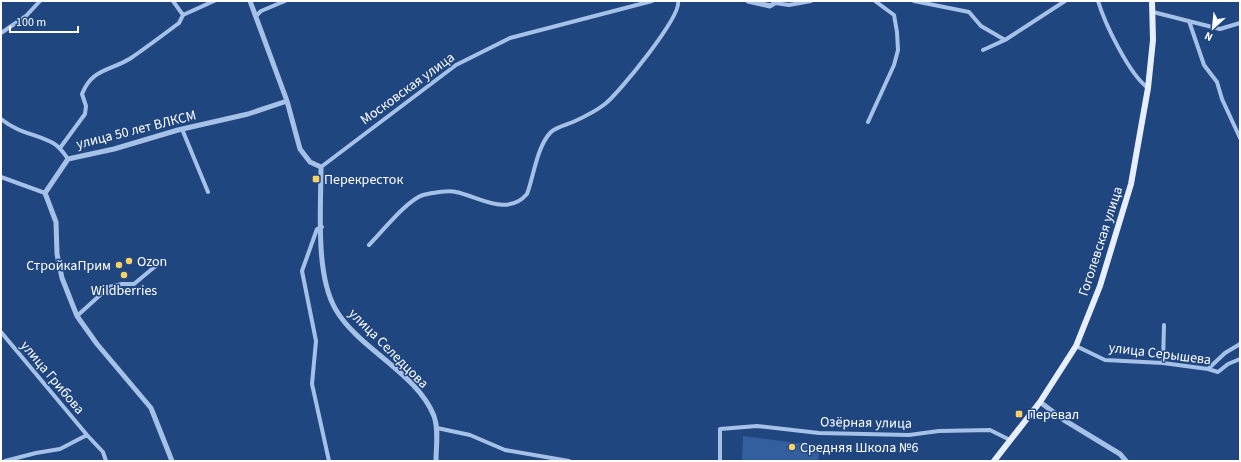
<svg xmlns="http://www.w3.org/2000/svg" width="1241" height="462" font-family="'Source Sans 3',sans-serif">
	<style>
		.green { fill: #345f9e }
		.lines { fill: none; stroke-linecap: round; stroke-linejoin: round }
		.minor { stroke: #a5c1e8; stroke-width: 4 }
		.tertiary { stroke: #a5c1e8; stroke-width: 5 }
		.primary { stroke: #e7effe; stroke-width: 6 }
		.poi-dot { fill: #f5d166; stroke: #204680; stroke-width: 1.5 }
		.labels { text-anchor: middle; stroke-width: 3; stroke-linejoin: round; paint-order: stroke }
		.street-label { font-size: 14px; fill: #fff; stroke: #204680 }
		.poi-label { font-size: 14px; fill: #fff; stroke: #204680; text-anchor: start }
	</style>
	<rect width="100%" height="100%" fill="#204680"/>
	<path class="green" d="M743,436L820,446L818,461H742Z"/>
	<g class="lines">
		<path class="minor" d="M173,1L183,15
			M914,1L969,12L981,26L1005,40
			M1098,1C1105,24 1129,74 1148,88
			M775,3L789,5L811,1
			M1153,12L1220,29L1240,23
			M183,15L214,1
			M256,16L261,11L285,1
			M1189,21L1204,65L1217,82L1222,99L1240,138
			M1,33L26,16L40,1
			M983,50L1005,40L1065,1
			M1,119C20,134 34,133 53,143C60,147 64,153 68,159
			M868,122L894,65L898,50L897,32L894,15L875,1
			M182,129L208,192
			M60,148L85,114L86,106L82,94C92,68 111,71 131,58C147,47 163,35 179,23L183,15
			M321,167L456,65L510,38L652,1
			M1,177L45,193
			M322,227L317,229L302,271L316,341L312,384L329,461
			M369,245C381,233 407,200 423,195C431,193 448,190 456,192C480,197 507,217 527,194C534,175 537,146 551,132C556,127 566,125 573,122C584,117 596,111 605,104C619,93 682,16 678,1
			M77,316L109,287L122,284H134L158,264
			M1,332L87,435
			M1076,346L1105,360L1163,363L1208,369L1218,372L1228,364L1240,359
			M1163,363L1164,325
			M1208,369L1225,353L1240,344
			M437,428L470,435L505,450L569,461
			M5,461L36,453L60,449L87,435L103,452L106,461
			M720,461V429L757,426L819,433L909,435L939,431L990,430L1010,440"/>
		<path class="tertiary" d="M250,1L287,101L300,149L310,162L321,167C321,208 315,275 336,310C359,349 417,373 434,416C439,430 436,446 436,461
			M748,1L770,6L778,1
			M1040,402L1064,420L1120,454L1126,461
			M172,461L151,408L97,344L77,316L62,278L57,254L56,222L45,193L68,159L114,149L178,130L248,114L287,101"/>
		<path class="primary" d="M994,461L1040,402L1076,346L1100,286L1131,184L1148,88L1153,40L1152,1"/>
	</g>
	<g class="poi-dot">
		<rect x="312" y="175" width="8" height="8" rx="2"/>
		<circle cx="129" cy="261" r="4"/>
		<circle cx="119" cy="265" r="4"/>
		<circle cx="124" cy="275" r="4"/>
		<rect x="1015" y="410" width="8" height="8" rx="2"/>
		<circle cx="792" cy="447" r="4"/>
	</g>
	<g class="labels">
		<g class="street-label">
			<text transform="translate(407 88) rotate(-36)" y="5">Московская улица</text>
			<text transform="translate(136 129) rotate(-14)" y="5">улица 50 лет ВЛКСМ</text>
			<text transform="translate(1100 241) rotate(-72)" y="5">Гоголевская улица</text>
			<text transform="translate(389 348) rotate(45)" y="5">улица Селедцова</text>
			<text transform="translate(1160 353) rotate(7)" y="5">улица Серышева</text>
			<text transform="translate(53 377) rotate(50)" y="5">улица Грибова</text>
			<text transform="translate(866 422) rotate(1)" y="5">Озёрная улица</text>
		</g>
		<g class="poi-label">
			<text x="324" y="184">Перекресток</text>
			<text x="137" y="266">Ozon</text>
			<text x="111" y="270" text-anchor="end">СтройкаПрим</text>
			<text x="124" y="295" text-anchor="middle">Wildberries</text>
			<text x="1027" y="419">Перевал</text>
			<text x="800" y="452">Средняя Школа №6</text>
		</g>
	</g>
	<rect width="1241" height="462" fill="none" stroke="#ffffff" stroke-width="4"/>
	<g transform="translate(1213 28) rotate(207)" stroke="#204680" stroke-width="3" paint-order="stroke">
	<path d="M0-3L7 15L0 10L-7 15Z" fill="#ffffff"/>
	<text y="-6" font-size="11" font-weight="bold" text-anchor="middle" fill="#ffffff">N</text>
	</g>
	<path d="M10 26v6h68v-6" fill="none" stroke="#ffffff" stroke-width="2"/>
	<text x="16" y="26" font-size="12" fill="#ffffff" stroke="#204680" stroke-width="3" paint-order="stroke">100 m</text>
</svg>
